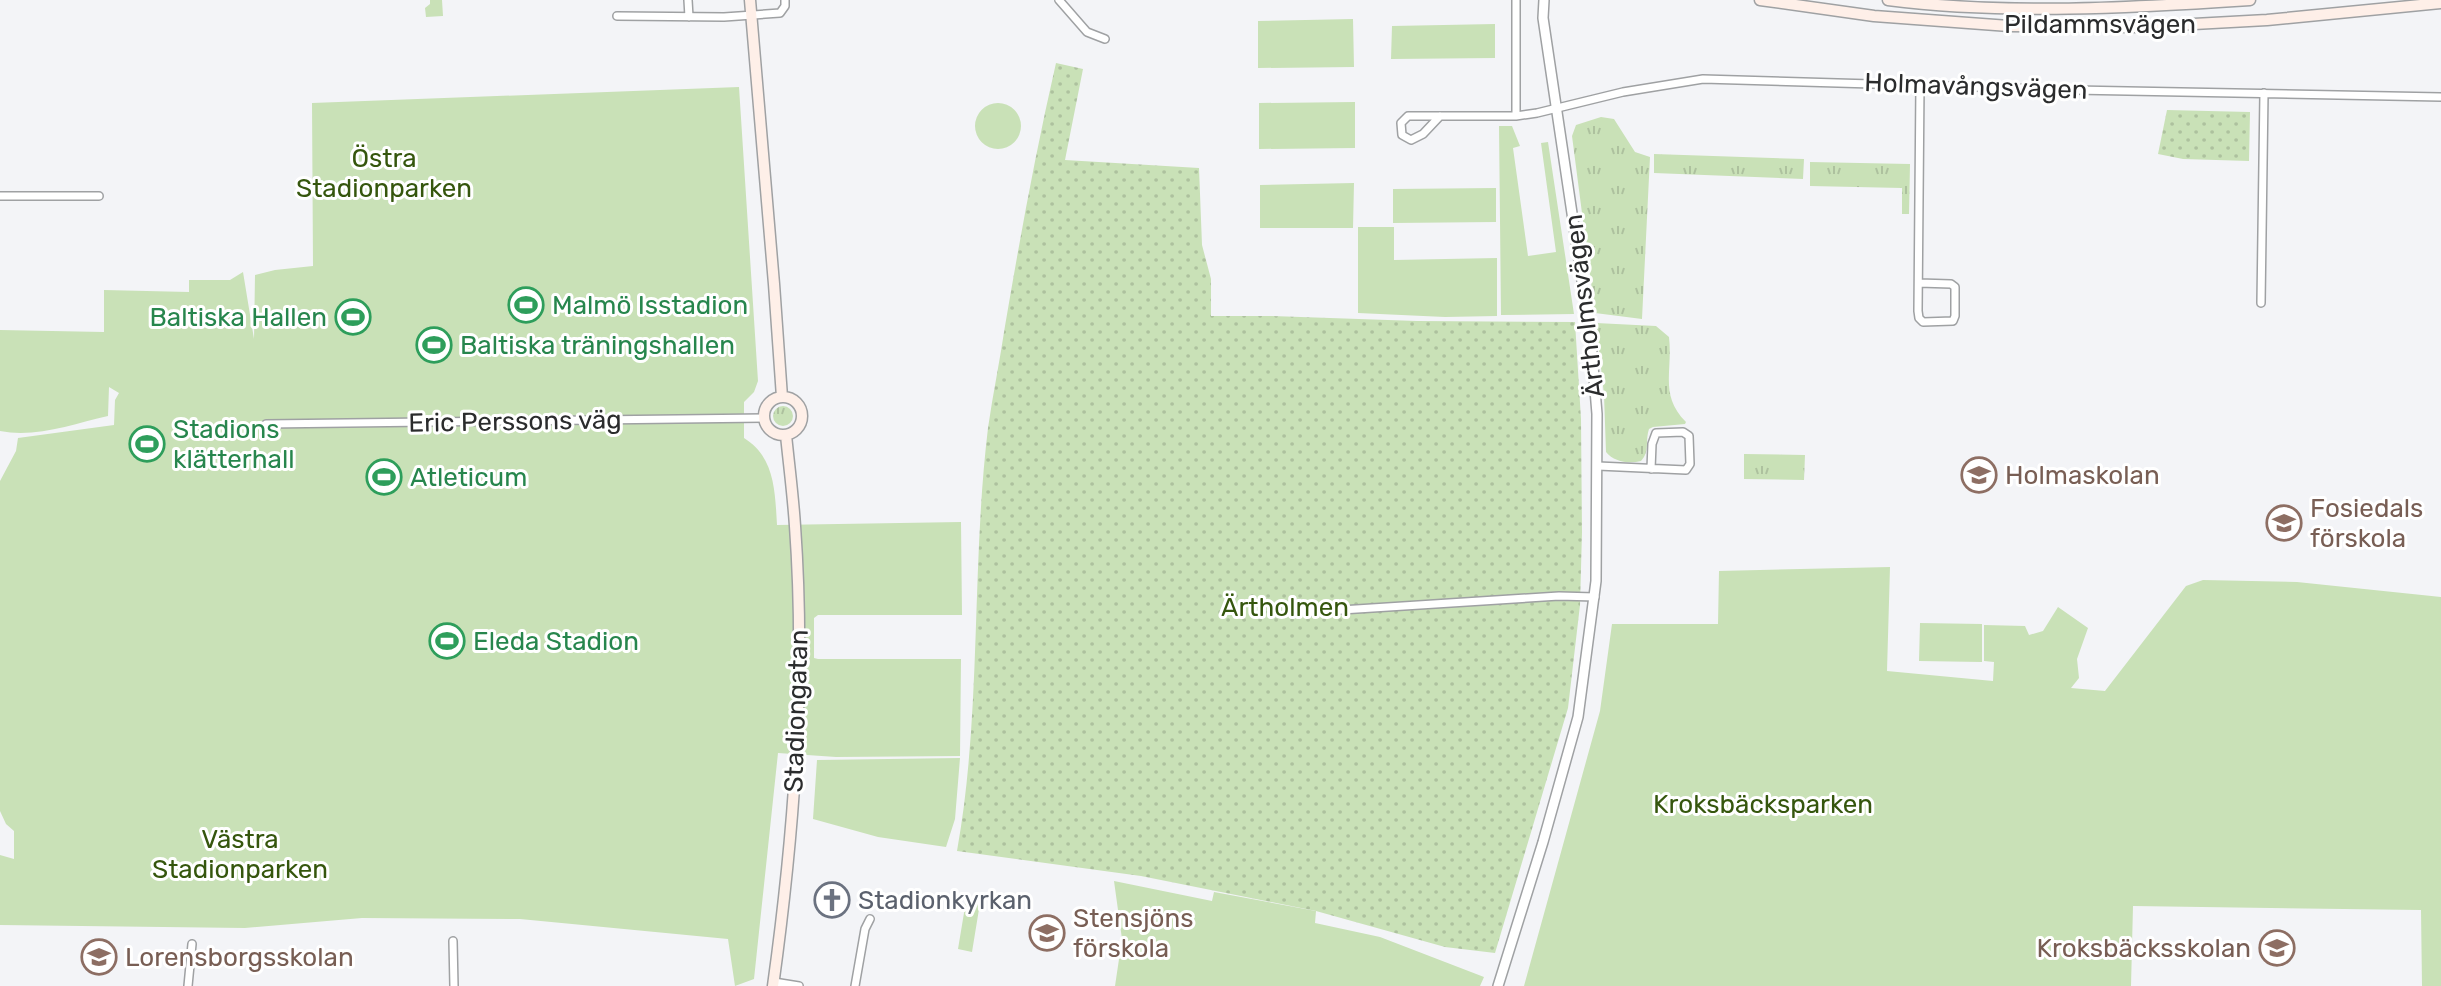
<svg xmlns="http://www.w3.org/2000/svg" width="2441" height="986" font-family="Rubik,sans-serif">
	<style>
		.grass { fill: url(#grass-tufts) }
		.park { fill: #c9e1b7 }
		.garden { fill: url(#garden-dots) }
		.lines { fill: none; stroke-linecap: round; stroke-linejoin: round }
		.minor-casing { stroke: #9fa1a3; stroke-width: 10 }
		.tertiary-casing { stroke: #9fa1a3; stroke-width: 12 }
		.secondary-casing { stroke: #9fa1a3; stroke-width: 13 }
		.minor { stroke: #fff; stroke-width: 7 }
		.tertiary { stroke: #fff; stroke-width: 9 }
		.secondary { stroke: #feefe8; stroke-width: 10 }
		.labels { text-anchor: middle; stroke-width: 6; stroke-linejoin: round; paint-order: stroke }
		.street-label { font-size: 26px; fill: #2b2c2d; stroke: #fff }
		.park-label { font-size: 26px; fill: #35560d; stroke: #fff }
		.leisure-label { font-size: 26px; fill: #27864d; stroke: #fff; text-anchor: start }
		.education-label { font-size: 26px; fill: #785e54; stroke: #fff; text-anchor: start }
		.worship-label { font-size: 26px; fill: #5b616d; stroke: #fff; text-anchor: start }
	</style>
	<defs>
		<pattern id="grass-tufts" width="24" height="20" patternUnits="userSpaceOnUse" patternTransform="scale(2)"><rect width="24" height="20" fill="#c9e1b7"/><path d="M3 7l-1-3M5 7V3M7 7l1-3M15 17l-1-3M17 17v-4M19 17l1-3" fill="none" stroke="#adc19e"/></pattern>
		<pattern id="garden-dots" width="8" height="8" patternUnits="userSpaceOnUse" patternTransform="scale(2)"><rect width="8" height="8" fill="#c9e1b7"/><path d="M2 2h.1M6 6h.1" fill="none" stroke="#adc19e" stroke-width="1.8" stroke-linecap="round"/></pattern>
	</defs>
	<rect width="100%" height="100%" fill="#f3f4f7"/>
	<path class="grass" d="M1601,117L1614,119L1635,152L1650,157L1642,319L1595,313L1572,136L1576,125Z
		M1654,154L1804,159L1803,179L1654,173Z
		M1810,162L1910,164L1909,214H1902V188L1810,186Z
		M1596,323L1656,326L1669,337C1673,371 1659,395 1686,422L1685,424L1653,427L1649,429C1645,441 1650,452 1641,461C1629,464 1614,462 1606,452L1604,395Z
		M773 416a10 10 0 1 1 20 0a10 10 0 1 1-20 0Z
		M1744,454L1805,455L1804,480L1744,479Z"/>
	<path class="park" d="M430,0H442L443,16L426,17L425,8L430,4Z
		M1353,19L1354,67L1258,68V21Z
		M1495,24V58L1391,59L1392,26Z
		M739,87L758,381L754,392L744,402V438C775,457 775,492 777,525L961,522L962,615H818L814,618V658L818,659H961L960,756L836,757L778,753L754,979L735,986L728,939L520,919L362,918L245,928L0,925V855L14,859V831L6,824L0,811V481L16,451L18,438L114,425L115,400L119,393L109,387L108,416C73,424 36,438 0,431V330L104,332V290L189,292V280H230L243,272L254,339L255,275L275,270L313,266L312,103Z
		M1355,102V148L1259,149V103Z
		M975 126a23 23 0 1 1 46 0a23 23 0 1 1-46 0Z
		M1499,126H1512L1520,146L1513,148L1528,256L1556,252L1541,143L1548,142L1574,314L1501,315Z
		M1354,183L1353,228H1260V185Z
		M1496,188V222L1393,223V189Z
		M1358,227H1394V260L1497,258V316L1445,317L1358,313Z
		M1890,567L1887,671L1993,681L1994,662L1984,661V625L2025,626L2029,635L2043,631L2058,607L2088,628L2077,659L2079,678L2071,688L2105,691L2186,586L2203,580L2297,582L2441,597V986H2422L2421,910L2133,906L2131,986H1524L1600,711L1612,624H1718L1719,571Z
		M1920,623L1982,624V662L1919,661Z
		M960,758L955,819L946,847L878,837L813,819L817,760Z
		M1114,881L1212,901L1214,892L1316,911L1315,923L1380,937L1484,977L1480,986H1115L1122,939Z
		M966,901L980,903L972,952L958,949Z"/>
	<path class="garden" d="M1056,63L1083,69L1065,160L1199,168L1202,245L1211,279V316H1272L1417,321L1575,322L1581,419L1582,532L1580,605L1568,708L1495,953L1445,947L1316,911L1141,876L957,851C982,712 971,568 988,428C993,393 1000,360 1005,326C1020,238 1036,150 1056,63Z
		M2167,110L2250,112L2249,161L2183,159L2158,154Z"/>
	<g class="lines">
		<defs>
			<path id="minor" d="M688,0L689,17
				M1059,0L1087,32L1105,39
				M617,16L724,17L780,13L785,6V0
				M1440,116L1423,134L1411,140L1402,135L1401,123L1408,116H1516L1537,113L1623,92L1703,79L2074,90L2441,97
				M1516,116V0
				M0,196H99
				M1919,283L1951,284L1955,287V316L1953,321L1923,322L1919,318L1918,311L1920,84
				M2261,303L2264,93
				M266,424L764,418
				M1598,466L1686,470L1690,464L1689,436L1683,432L1656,433L1652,444L1651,469
				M1310,612L1559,596L1595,597
				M453,941L454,986
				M774,982L799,986
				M188,986L192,944
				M855,986L865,929L870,919"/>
			<path id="tertiary" d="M1498,986L1543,842L1578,717L1596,581L1597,414L1591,341L1543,18L1544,0"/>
			<path id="secondary" d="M750,0L774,284L782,397
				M1760,0L1874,16L2009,26L2139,27L2267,20L2441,3
				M1888,0C2007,15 2130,8 2250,0
				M764 416a19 19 0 1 1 38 0a19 19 0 1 1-38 0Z
				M773,986C794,834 806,679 795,526C793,495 789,465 786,435"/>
		</defs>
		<use href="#minor" class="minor-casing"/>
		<use href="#tertiary" class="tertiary-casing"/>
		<use href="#secondary" class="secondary-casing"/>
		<use href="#minor" class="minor"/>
		<use href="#tertiary" class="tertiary"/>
		<use href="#secondary" class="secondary"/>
	</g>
	<defs>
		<symbol id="stadium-ring" viewBox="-11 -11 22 22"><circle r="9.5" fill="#fff" stroke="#2e9e5b" stroke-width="1.5"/><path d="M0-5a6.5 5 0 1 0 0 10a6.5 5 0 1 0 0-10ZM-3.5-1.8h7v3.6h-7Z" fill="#2e9e5b"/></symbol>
		<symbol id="school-ring" viewBox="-11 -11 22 22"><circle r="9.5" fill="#fff" stroke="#8d6e63" stroke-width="1.5"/><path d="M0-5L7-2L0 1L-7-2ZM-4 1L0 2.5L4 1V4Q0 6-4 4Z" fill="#8d6e63"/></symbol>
		<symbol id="church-ring" viewBox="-11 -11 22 22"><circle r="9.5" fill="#fff" stroke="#6b7280" stroke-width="1.5"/><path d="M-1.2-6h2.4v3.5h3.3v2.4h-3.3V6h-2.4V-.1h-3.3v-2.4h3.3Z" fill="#6b7280"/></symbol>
	</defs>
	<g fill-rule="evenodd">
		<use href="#stadium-ring" x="506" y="285" width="40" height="40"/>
		<use href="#stadium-ring" x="333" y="297" width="40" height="40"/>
		<use href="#stadium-ring" x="414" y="325" width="40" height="40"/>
		<use href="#stadium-ring" x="127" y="424" width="40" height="40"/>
		<use href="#school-ring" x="1959" y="455" width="40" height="40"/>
		<use href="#stadium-ring" x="364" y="457" width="40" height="40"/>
		<use href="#school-ring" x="2264" y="503" width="40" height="40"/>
		<use href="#stadium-ring" x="427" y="621" width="40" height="40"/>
		<use href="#church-ring" x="812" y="880" width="40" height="40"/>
		<use href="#school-ring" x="1027" y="913" width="40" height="40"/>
		<use href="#school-ring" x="2257" y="928" width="40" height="40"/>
		<use href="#school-ring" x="79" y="937" width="40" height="40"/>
	</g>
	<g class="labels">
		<g class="street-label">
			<text x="2100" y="33">Pildammsvägen</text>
			<text transform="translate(1976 86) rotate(2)" y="9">Holmavångsvägen</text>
			<text transform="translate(1584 306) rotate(-97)" y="9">Ärtholmsvägen</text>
			<text transform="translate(515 421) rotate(-1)" y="9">Eric Perssons väg</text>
			<text transform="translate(796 711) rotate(-88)" y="9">Stadiongatan</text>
		</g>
		<g class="park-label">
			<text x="384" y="167">Östra<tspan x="384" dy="30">Stadionparken</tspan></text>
			<text x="1285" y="616">Ärtholmen</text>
			<text x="1763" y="813">Kroksbäcksparken</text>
			<text x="240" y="848">Västra<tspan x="240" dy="30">Stadionparken</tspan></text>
		</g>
		<g class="leisure-label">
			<text x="552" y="314">Malmö Isstadion</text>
			<text x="327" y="326" text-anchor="end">Baltiska Hallen</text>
			<text x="460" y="354">Baltiska träningshallen</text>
			<text x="173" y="438">Stadions<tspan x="173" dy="30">klätterhall</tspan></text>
			<text x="410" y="486">Atleticum</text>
			<text x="473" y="650">Eleda Stadion</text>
		</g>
		<g class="education-label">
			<text x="2005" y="484">Holmaskolan</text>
			<text x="2310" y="517">Fosiedals<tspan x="2310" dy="30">förskola</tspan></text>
			<text x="1073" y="927">Stensjöns<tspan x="1073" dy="30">förskola</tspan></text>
			<text x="2251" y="957" text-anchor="end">Kroksbäcksskolan</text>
			<text x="125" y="966">Lorensborgsskolan</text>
		</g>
		<g class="worship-label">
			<text x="858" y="909">Stadionkyrkan</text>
		</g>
	</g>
</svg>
